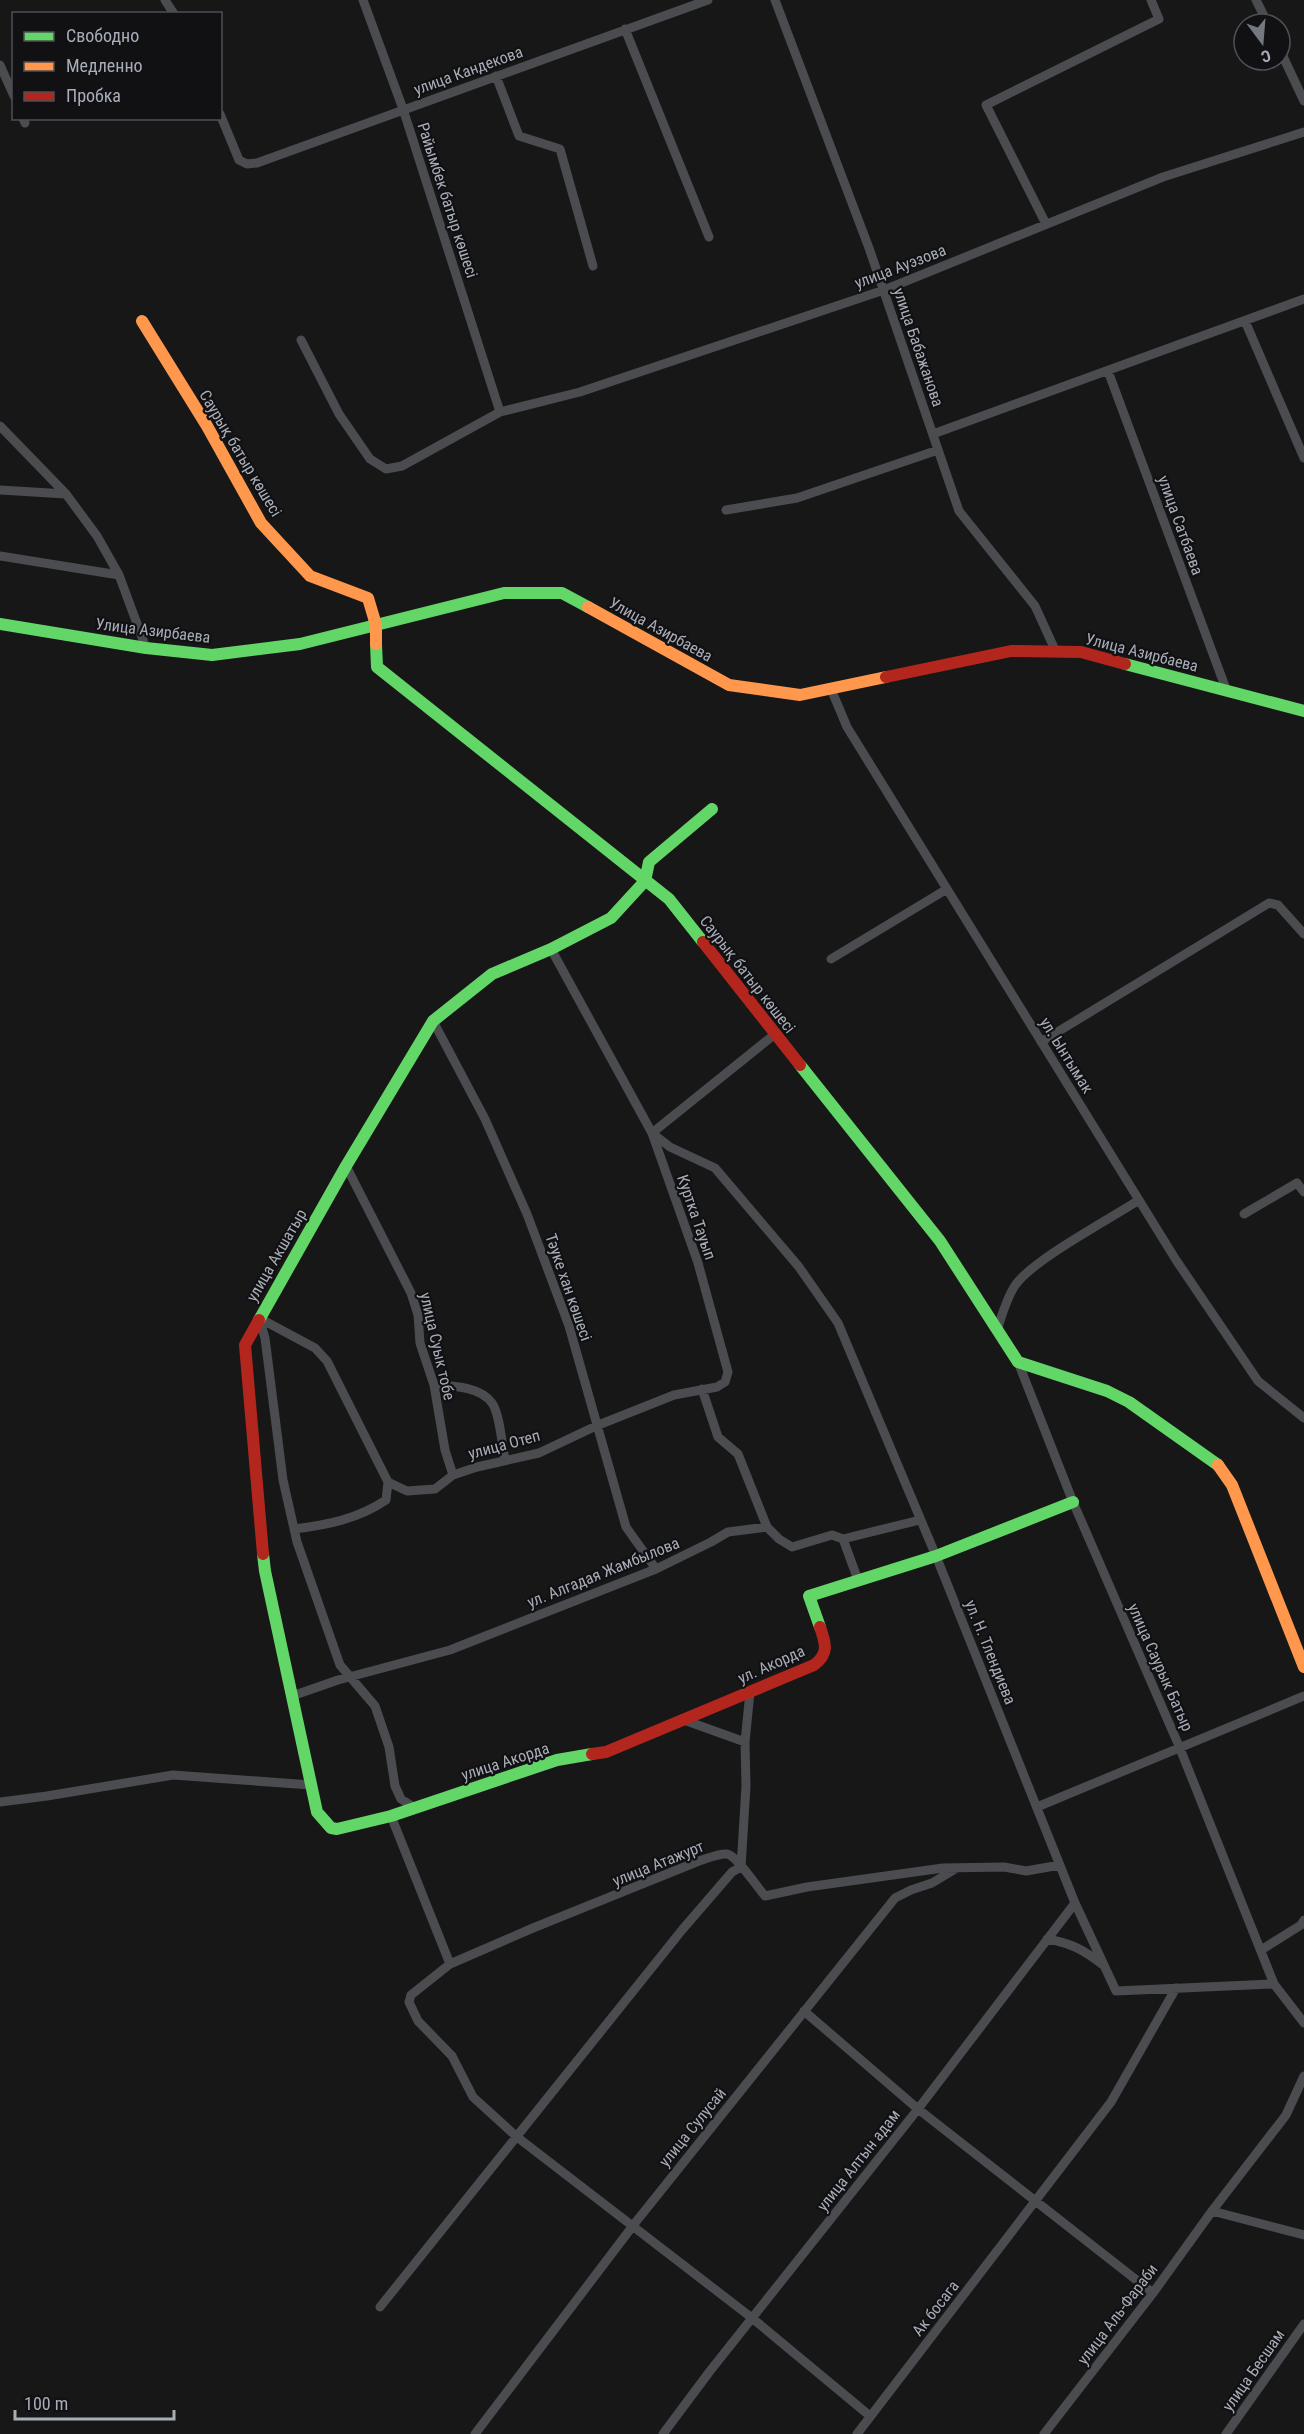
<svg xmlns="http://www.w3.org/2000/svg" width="1304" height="2434" font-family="'Roboto Condensed',sans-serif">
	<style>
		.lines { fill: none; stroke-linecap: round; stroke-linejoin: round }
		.street { stroke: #4b4c50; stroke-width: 9 }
		.fast { stroke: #63d668; stroke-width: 12 }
		.slow { stroke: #ff974d; stroke-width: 12 }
		.jam { stroke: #b3261e; stroke-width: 12 }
		.labels { text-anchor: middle; stroke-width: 4.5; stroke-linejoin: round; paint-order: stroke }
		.street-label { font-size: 16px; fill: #a8adb8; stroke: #111113 }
	</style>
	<rect width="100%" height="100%" fill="#171717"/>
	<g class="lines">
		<path class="street" d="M165,0L174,14
			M363,0L403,109L500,412
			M775,0L869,248L959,511L1035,606L1056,652
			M1256,0L1268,24
			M625,29L709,237
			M1280,50L1304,101
			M0,65L14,96
			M496,76L519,136L560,149L593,266
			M220,114L239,160L247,164L257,163L708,0
			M23,118L25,123
			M1046,224L986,105L1159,19L1151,0
			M1245,321L1304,458
			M301,340L339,414L370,459L386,469L402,466L500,412L580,392L884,290L1163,177L1304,132
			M1108,371L1226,689
			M0,426L66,494L97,536L119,575
			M933,434L1304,299
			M0,490L66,494
			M726,510L797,498L938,450
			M0,556L119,575L146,648
			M831,689L847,727L1176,1260L1258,1381L1304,1418
			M831,959L947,889
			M433,1021L485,1119L527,1214L569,1326L626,1527L656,1569
			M775,1034L652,1133L670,1147L715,1168L799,1267L838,1323L936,1556L1075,1903L1116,1991L1274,1984L1304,2023
			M1041,1042L1269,903L1278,905L1304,934
			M346,1166L411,1293L418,1315L420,1343L434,1385L445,1450L453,1475
			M1244,1214L1297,1183L1304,1192
			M259,1318L315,1348L327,1361L388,1482L407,1491L435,1489L453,1475L477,1467L539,1453L596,1426L674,1395L717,1387L725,1382L728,1372L698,1263L652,1133L551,949
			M259,1318L265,1338L283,1480L297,1542L340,1665L375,1706L389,1747L395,1786L401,1799L415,1808
			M997,1330C1002,1315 1006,1300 1014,1287C1030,1261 1110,1219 1139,1200
			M1018,1362L1073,1502L1179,1746L1274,1984
			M434,1385C452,1386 480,1386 492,1403C500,1414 502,1446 505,1460
			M702,1389L718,1437L738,1454L767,1527
			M294,1529C327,1525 358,1519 386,1500L388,1482
			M843,1539L858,1580
			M292,1696L338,1680L450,1650L656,1569L711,1542L728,1532L767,1527L779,1539L792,1547L832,1535L843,1539L920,1520
			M681,1719L745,1742
			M0,1802L47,1796L173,1775L311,1785
			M1037,1807L1304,1696
			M391,1816L450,1964
			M1047,1939C1071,1943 1084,1950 1103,1965
			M1261,1950L1301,1925L1304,1920
			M804,2011L918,2109L1153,2293
			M1212,2211L1304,2235
			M380,2307L682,1930L732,1872L741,1867L746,1786L745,1742L750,1692
			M870,2416L752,2318L517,2137L473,2097L452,2056L418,2021L409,2002L411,1995L450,1964L533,1928L699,1861C706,1859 719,1853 727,1854C736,1855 757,1887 765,1896L807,1887L943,1868L1004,1867L1026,1871L1060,1865
			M475,2434L635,2223L895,1898L911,1890L932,1883L957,1868
			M663,2434L710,2371L918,2109L1075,1903
			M857,2434L1111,2102L1176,1988
			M1044,2434L1153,2293L1212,2211L1286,2115L1304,2076
			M1226,2434L1304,2324"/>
		<path class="fast" d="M0,624L146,648L212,655L300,644L504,593H562L588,607
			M376,644L377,667L669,899L703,942
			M1125,664L1304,711
			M800,1065L940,1241L1018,1362L1107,1391L1129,1402L1218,1465
			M259,1320L346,1166L433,1021L492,974L551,949L611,918L645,881L649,862L712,809
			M263,1554L265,1571L317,1812L331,1828L337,1829L391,1816L557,1760L592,1754
			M820,1627L809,1596L936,1556L1073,1502"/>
		<path class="slow" d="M142,321L207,426L261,523L310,576L368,598L376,625V644
			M588,607L729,685L800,695L886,677
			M1218,1465L1232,1485L1304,1667"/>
		<path class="jam" d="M886,677L1011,651L1081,652L1125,664
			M703,942L800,1065
			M259,1320L245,1345L263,1554
			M592,1754L606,1752L814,1665C829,1654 826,1644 820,1627"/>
	</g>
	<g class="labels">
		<g class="street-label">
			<text transform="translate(468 70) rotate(-20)" y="6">улица Кандекова</text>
			<text transform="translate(448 200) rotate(72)" y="6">Райымбек батыр көшесі</text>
			<text transform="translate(900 266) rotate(-21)" y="6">улица Ауэзова</text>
			<text transform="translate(919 347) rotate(71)" y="6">улица Бабажанова</text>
			<text transform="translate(241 453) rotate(59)" y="6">Саурық батыр көшесі</text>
			<text transform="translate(1181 525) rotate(70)" y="6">улица Сатбаева</text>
			<text transform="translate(661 629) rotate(29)" y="6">Улица Азирбаева</text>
			<text transform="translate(153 630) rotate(7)" y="6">Улица Азирбаева</text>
			<text transform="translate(1142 652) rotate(14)" y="6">Улица Азирбаева</text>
			<text transform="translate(748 974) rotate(52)" y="6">Саурық батыр көшесі</text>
			<text transform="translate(1067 1055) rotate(58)" y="6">ул. Ынтымак</text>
			<text transform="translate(697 1217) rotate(71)" y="6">Куртка Тауып</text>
			<text transform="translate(276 1255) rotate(-60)" y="6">улица Акшатыр</text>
			<text transform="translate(569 1287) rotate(71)" y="6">Тәуке хан көшесі</text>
			<text transform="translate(438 1346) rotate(77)" y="6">улица Суык тобе</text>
			<text transform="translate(504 1444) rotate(-15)" y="6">улица Отеп</text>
			<text transform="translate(603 1572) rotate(-22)" y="6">ул. Алгадая Жамбылова</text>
			<text transform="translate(991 1652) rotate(68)" y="6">ул. Н. Тлендиева</text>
			<text transform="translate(771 1664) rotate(-24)" y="6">ул. Акорда</text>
			<text transform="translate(1161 1667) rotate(66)" y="6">улица Саурык Батыр</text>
			<text transform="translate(505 1761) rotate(-18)" y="6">улица Акорда</text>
			<text transform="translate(658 1863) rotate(-22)" y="6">улица Атажурт</text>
			<text transform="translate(692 2127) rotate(-51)" y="6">улица Сулусай</text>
			<text transform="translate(858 2160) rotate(-52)" y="6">улица Алтын адам</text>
			<text transform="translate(935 2308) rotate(-52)" y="6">Ак босага</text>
			<text transform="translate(1117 2314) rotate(-53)" y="6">улица Аль-Фараби</text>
			<text transform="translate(1253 2370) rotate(-55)" y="6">улица Бесшам</text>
		</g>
	</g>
	<rect x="12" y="12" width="210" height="108" fill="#111113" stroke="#4d4f55" stroke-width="1.5"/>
	<rect x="24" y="32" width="30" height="9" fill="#63d668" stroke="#4d4f55" stroke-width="1.5"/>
	<text x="66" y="42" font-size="18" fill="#a8adb8">Свободно</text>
	<rect x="24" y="62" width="30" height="9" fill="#ff974d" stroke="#4d4f55" stroke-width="1.5"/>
	<text x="66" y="72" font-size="18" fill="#a8adb8">Медленно</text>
	<rect x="24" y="92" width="30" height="9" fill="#b3261e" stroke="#4d4f55" stroke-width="1.5"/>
	<text x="66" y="102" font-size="18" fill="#a8adb8">Пробка</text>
	<g transform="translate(1262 42) rotate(164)"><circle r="28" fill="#111113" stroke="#4d4f55" stroke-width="1.5"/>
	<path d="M0-4.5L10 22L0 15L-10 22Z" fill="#757880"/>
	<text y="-9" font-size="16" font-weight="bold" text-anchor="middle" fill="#a8adb8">С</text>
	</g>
	<path d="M15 2410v9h159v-9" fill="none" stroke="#a8adb8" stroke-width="3"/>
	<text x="24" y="2410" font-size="18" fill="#a8adb8" stroke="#111113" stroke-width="4.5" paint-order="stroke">100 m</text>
</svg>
